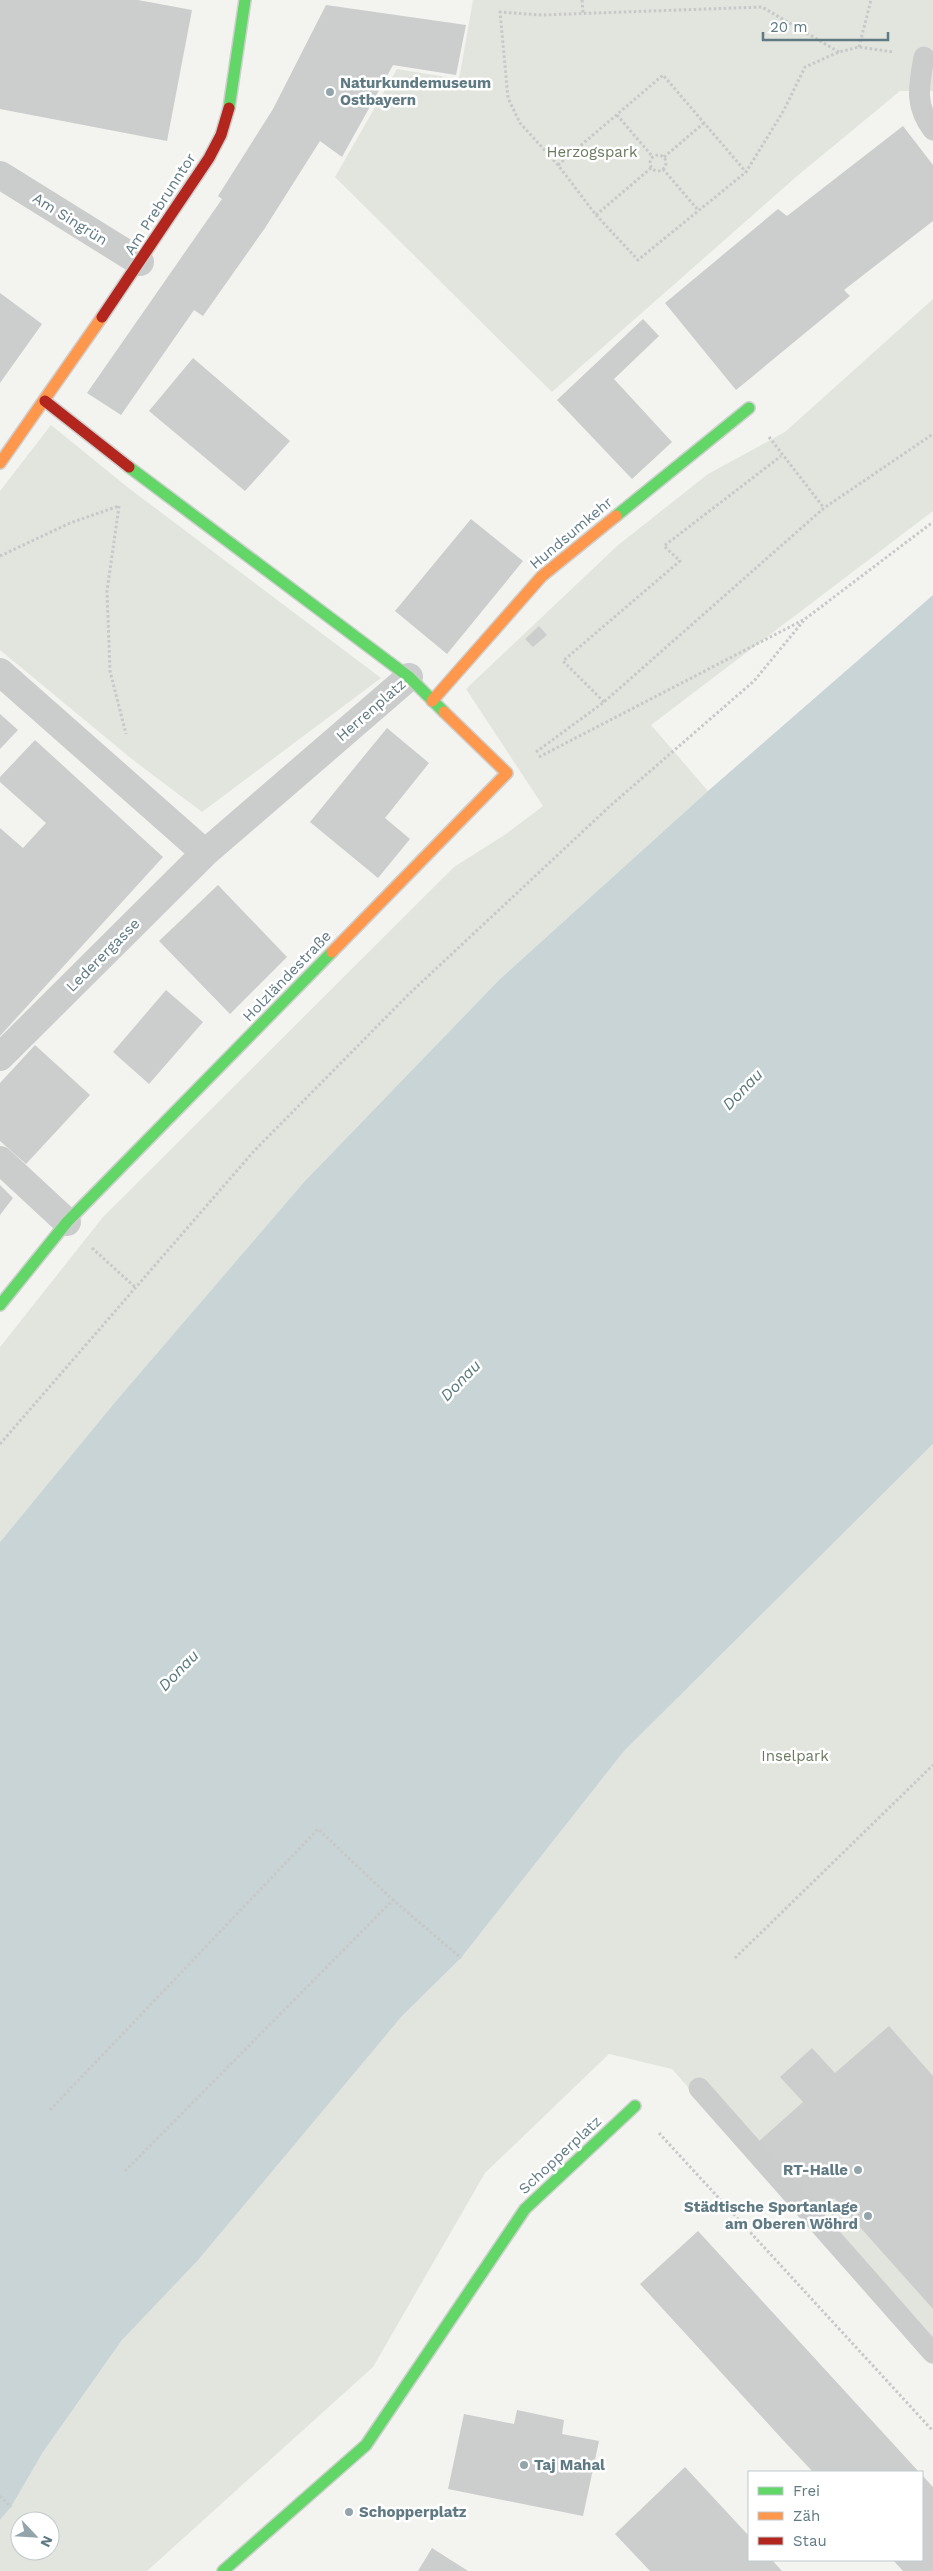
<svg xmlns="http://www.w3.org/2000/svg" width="933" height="2571" font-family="'Work Sans',sans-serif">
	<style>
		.green { fill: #e2e5dd; fill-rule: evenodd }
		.water { fill: #c8d4d5 }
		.building { fill: #cbcecd }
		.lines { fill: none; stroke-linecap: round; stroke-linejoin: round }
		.fast-casing { stroke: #ced0cf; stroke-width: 14 }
		.slow-casing { stroke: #ced0cf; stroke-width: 14 }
		.jam-casing { stroke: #ced0cf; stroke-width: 14 }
		.path { stroke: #c8c8c9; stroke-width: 3; stroke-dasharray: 2.5 2.5; stroke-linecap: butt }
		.lane { stroke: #cbcccc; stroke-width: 21 }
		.street { stroke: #cbcccc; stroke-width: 28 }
		.fast { stroke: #63d668; stroke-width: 11 }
		.slow { stroke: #ff974d; stroke-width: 11 }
		.jam { stroke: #b3261e; stroke-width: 11 }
		.poi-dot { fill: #93a4aa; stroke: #fff; stroke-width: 2 }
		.labels { text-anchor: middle; stroke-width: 5; stroke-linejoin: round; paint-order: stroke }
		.poi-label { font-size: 15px; font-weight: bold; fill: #607a84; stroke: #fff; text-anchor: start }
		.park-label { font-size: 15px; fill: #6a7a60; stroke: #fff }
		.street-label { font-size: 15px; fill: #607a84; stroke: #fff }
		.water-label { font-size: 16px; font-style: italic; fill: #57777b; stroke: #fff }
	</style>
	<rect width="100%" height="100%" fill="#f3f3f0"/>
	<path class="green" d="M473,0H933V91H900L796,177L552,392L335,177L397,69L459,79Z
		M933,299V511L651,725L708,791L500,979L304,1182L116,1401L0,1542V1347L103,1217L454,867L506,834L543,806L466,689L617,546L708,474L785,432Z
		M51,425L126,486L381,678L202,812L133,760L0,650V491Z
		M933,1444V2364L672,2069L609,2054L485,2173L373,2367L147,2571H0V2520L11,2507L43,2452L122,2340L402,2016L461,1958L624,1751ZM20,2521H50V2551H20Z"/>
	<path class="water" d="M933,595V1444L624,1751L461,1958L402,2016L198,2260L122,2340L43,2452L11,2507L0,2520V1542L116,1401L304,1182L500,979L708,791Z"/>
	<path class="building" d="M0,0H138L192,10L167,141L0,109Z
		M326,5L466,25L456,75L393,65L342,157L320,141L265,228L203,316L194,310L121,415L87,393L222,199L218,196L273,109Z
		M903,126L933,165V221L844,290L850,296L736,390L665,303L778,209L787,216Z
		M0,293L42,324L0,383Z
		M643,319L659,336L614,379L672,442L632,479L557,400Z
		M193,358L290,441L245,491L149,411Z
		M471,519L523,561L447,654L395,611Z
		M539,626L547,635L533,647L525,639Z
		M0,714L18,730L0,749Z
		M387,728L429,763L385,818L410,839L378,878L310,822Z
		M35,740L163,857L0,1036V828L23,848L46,823L0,782V777Z
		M218,885L287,957L230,1014L159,941Z
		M166,990L203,1022L149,1084L113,1052Z
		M35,1045L90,1095L26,1164L0,1141V1083Z
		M0,1185L13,1198L0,1215Z
		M889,2026L933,2076V2309L834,2198L819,2212L757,2143L803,2102L780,2077L812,2048L835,2073Z
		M698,2231L764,2303L919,2472H813L783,2440L640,2284Z
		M517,2410L564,2420L562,2434L599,2441L583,2516L448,2489L464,2414L514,2424Z
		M685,2467L749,2536V2560H772L782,2571H650L615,2534Z
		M922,2475L933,2487V2571H903L893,2560H922Z
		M432,2548L468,2571H418Z"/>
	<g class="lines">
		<defs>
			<path id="fast" d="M229,108L245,0
				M129,467L409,677L444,712
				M616,516L749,408
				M0,1305L67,1222L332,952
				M223,2571L366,2445L525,2209L635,2106"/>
			<path id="slow" d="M0,463L102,317
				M432,701L542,576L616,516
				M332,952L507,773L444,712"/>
			<path id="jam" d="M102,317L209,158L221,135L229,108
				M45,401L129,467"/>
		</defs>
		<use href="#fast" class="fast-casing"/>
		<use href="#slow" class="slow-casing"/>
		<use href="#jam" class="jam-casing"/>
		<path class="path" d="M582,0L583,13
			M859,47L871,0
			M839,52L762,7L541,15L500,12L508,98L520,123L558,165L596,215L638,260L746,172L784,110L805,67L839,52L859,47L893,52
			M617,115L652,156
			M650 163a8 8 0 1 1 16 0a8 8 0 1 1-16 0Z
			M664,157L704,123
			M558,165L663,75L746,172
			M663,169L698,210
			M596,215L651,168
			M769,437L824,508
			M119,506L107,591L110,671L126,734
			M0,556L70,523L119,506
			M604,702L563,661L680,561L664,546L781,456
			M536,752L604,702L824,508L933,434
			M539,757L805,619L933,522
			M92,1248L135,1287
			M0,1444L254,1151L409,994L610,806L754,681L805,619
			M735,1958L933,1765
			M50,2110L318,1829L393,1900
			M659,2133L933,2431
			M125,2171L393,1900L461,1958
			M0,2496L11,2507"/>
		<path class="lane" d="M924,57C919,86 914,105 933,130
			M699,2088L933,2353"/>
		<path class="street" d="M0,175L140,262
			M0,672L205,853L409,677
			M0,1057L205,853
			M0,1160L67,1222"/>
		<use href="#fast" class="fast"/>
		<use href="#slow" class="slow"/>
		<use href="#jam" class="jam"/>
	</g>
	<g class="poi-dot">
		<circle cx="330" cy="92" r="5"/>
		<circle cx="858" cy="2170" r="5"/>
		<circle cx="868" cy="2216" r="5"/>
		<circle cx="524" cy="2465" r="5"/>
		<circle cx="349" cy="2512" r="5"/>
	</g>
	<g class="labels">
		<g class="poi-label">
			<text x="340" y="88">Naturkundemuseum<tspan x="340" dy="17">Ostbayern</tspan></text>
			<text x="848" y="2175" text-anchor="end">RT-Halle</text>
			<text x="858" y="2212" text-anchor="end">Städtische Sportanlage<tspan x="858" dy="17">am Oberen Wöhrd</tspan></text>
			<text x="534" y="2470">Taj Mahal</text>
			<text x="359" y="2517">Schopperplatz</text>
		</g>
		<g class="park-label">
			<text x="592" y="157">Herzogspark</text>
			<text x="795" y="1761">Inselpark</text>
		</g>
		<g class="street-label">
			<text transform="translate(160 204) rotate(-57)" y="5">Am Prebrunntor</text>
			<text transform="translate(70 219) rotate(32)" y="5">Am Singrün</text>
			<text transform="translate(571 533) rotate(-40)" y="5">Hundsumkehr</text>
			<text transform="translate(371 710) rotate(-41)" y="5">Herrenplatz</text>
			<text transform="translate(103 955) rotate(-45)" y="5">Lederergasse</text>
			<text transform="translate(287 976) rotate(-46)" y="5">Holzländestraße</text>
			<text transform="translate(560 2155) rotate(-43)" y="5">Schopperplatz</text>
		</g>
		<g class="water-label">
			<text transform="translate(742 1089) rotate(-46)" y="6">Donau</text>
			<text transform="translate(460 1380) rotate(-46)" y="6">Donau</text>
			<text transform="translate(178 1670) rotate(-46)" y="6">Donau</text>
		</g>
	</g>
	<rect x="748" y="2471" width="175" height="90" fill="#ffffff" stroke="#bfcace"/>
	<rect x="758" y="2487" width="25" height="8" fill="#63d668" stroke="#bfcace"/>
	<text x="793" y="2496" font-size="15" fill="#607a84">Frei</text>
	<rect x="758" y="2512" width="25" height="8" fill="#ff974d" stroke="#bfcace"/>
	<text x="793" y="2521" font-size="15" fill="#607a84">Zäh</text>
	<rect x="758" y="2537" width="25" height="8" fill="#b3261e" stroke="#bfcace"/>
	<text x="793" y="2546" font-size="15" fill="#607a84">Stau</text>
	<g transform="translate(35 2536) rotate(115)"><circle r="24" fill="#ffffff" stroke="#bfcace"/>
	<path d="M0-4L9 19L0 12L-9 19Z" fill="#93a4aa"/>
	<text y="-8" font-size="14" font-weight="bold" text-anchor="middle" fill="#607a84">N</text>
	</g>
	<path d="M763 32v8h125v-8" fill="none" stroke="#607a84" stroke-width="2.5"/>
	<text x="770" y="32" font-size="15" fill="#607a84" stroke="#ffffff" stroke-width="4" paint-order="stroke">20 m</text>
</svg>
